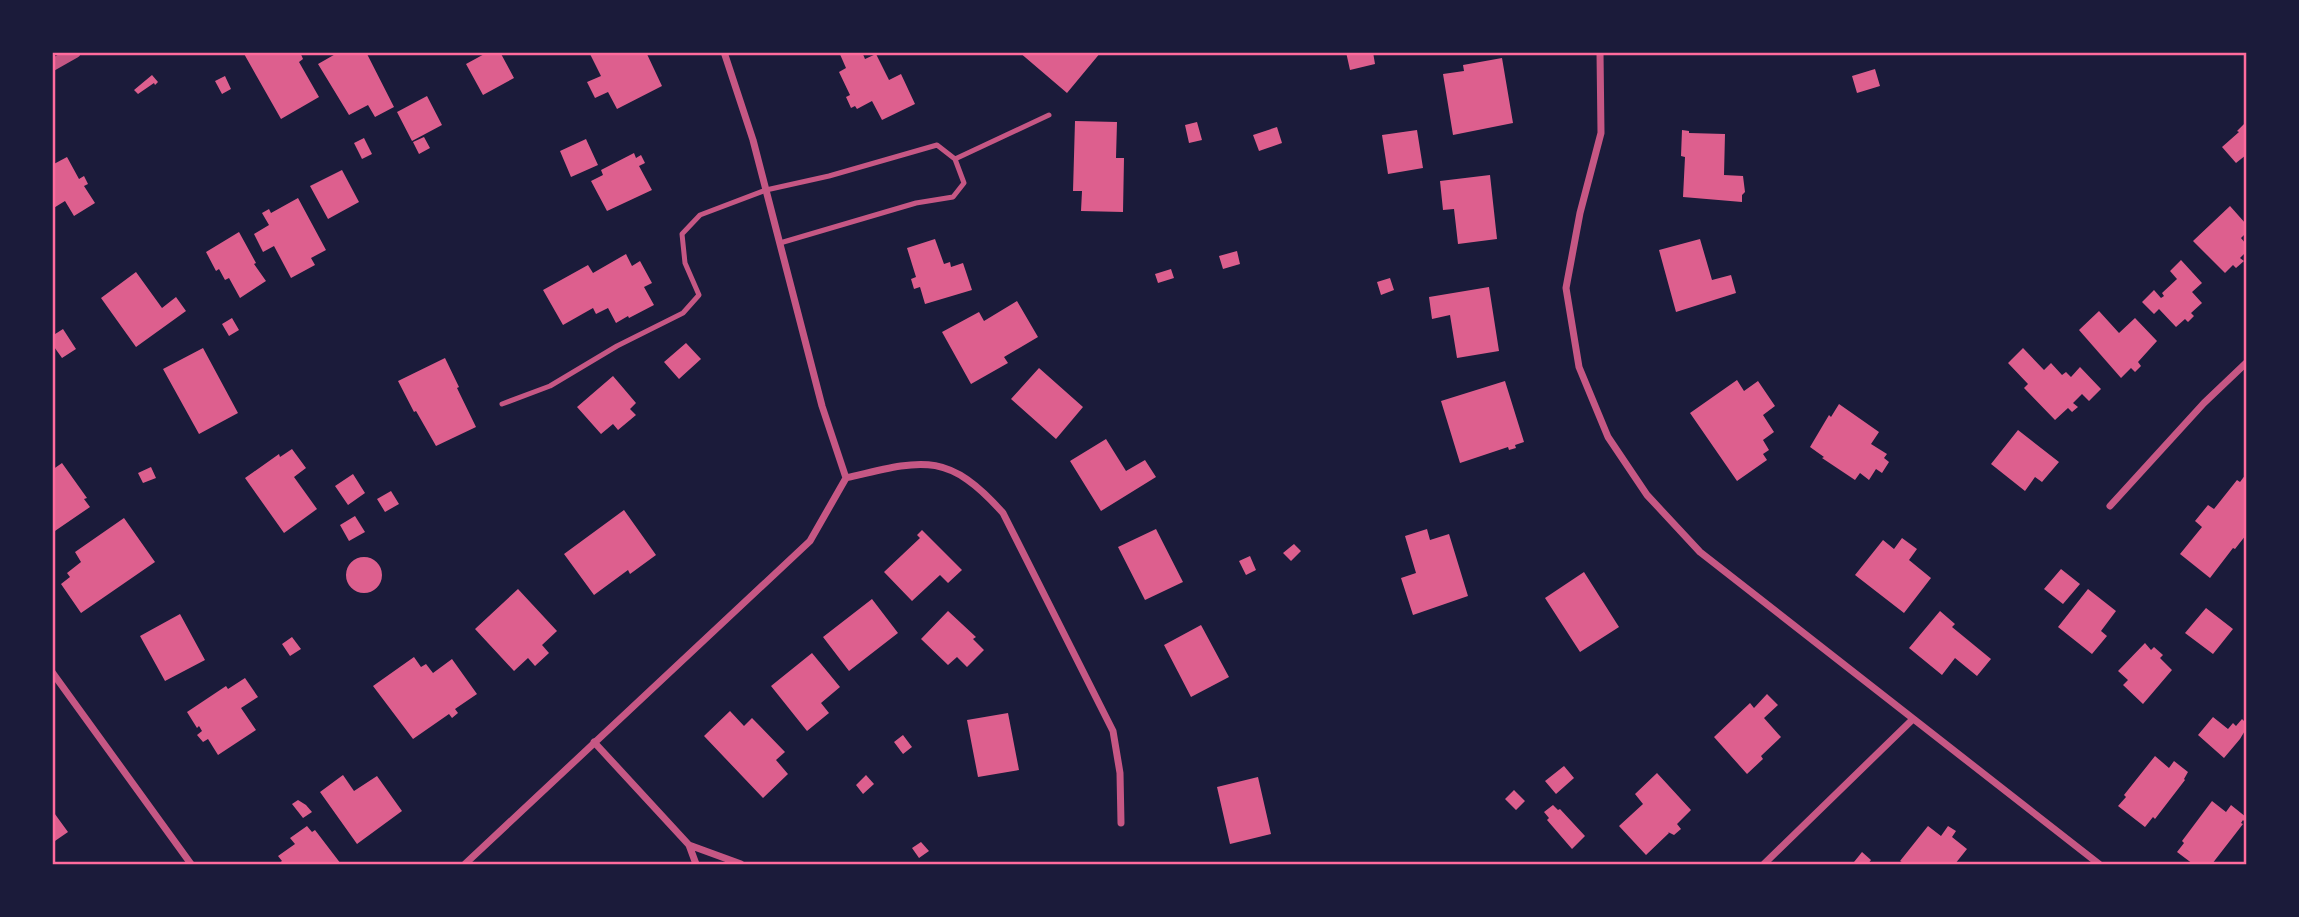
<svg xmlns="http://www.w3.org/2000/svg" width="2299" height="917" font-family="Lora,serif">
	<style>
		.building { fill: #dd5f8e }
		.lines { fill: none; stroke-linecap: round; stroke-linejoin: round }
		.service { stroke: #c65784; stroke-width: 5 }
		.minor { stroke: #c65784; stroke-width: 7 }
		.tertiary { stroke: #c65784; stroke-width: 12 }
		.neatline { fill: none; stroke: #ff6b9d; stroke-width: 2.5 }
	</style>
	<rect width="100%" height="100%" fill="#1b1b3a"/>
	<path class="building" d="M243,52H300L303,59L299,62L319,97L281,119Z
		M339,52H366L394,107L375,117L368,105L349,115L318,64Z
		M488,52H500L514,78L483,95L466,64Z
		M589,52H646L662,86L617,109L608,92L595,98L587,82L601,76Z
		M839,52H862L865,59L876,54L889,80L901,74L915,104L882,120L872,101L857,109L855,106L851,108L846,97L850,95L839,72L846,68Z
		M1019,52H1101L1067,93Z
		M1346,52H1373L1375,64L1350,70Z
		M1502,58L1513,123L1453,135L1443,74L1464,71L1463,65Z
		M1875,69L1880,86L1857,93L1852,76Z
		M152,75L158,82L155,85L154,83L138,94L134,90Z
		M225,76L231,89L222,94L215,81Z
		M427,96L442,125L412,141L397,112Z
		M1075,121L1117,122L1116,158H1124L1123,212L1081,211L1082,191H1073Z
		M1197,122L1202,140L1189,143L1185,125Z
		M2246,122V155L2236,163L2222,147L2239,132L2237,131Z
		M1277,127L1282,143L1259,151L1253,135Z
		M1417,130L1423,168L1388,174L1382,135Z
		M1682,130L1689,131V133L1725,134L1724,175L1743,176L1745,192L1742,195V202L1683,197L1685,157L1681,156Z
		M424,137L430,148L419,154L413,142Z
		M364,138L372,154L362,159L354,143Z
		M586,139L598,165L571,177L560,151Z
		M634,153L636,158L641,155L645,163L639,166L652,190L607,211L591,181L603,175L601,170Z
		M67,157L79,179L84,176L88,184L84,186L95,203L74,216L65,201L52,209V165Z
		M342,170L359,202L328,219L310,186Z
		M1490,175L1497,239L1458,244L1454,209L1443,210L1440,181Z
		M298,198L326,250L311,258L315,265L291,278L274,246L263,252L254,234L269,225L262,213L269,209L271,213Z
		M2230,206L2246,224V233L2241,238L2246,244V252L2240,258L2244,261L2236,268L2233,265L2225,273L2193,241Z
		M239,232L256,263L254,264L266,281L240,298L229,278L225,280L219,269L216,271L206,252Z
		M935,239L944,264L950,262L951,267L963,263L972,290L925,304L920,287L914,289L911,279L916,277L907,248Z
		M1700,239L1712,280L1731,275L1736,293L1676,312L1659,250Z
		M1237,251L1240,264L1223,269L1219,256Z
		M626,254L632,266L640,261L652,283L644,287L654,305L629,318L628,316L616,323L608,308L596,314L593,308L563,325L543,290L588,265L593,273Z
		M2181,260L2202,283L2192,292L2202,303L2191,313L2194,316L2188,322L2185,319L2176,327L2159,309L2154,314L2142,302L2154,290L2161,298L2164,296L2162,293L2177,279L2170,271Z
		M1171,269L1174,278L1158,283L1155,274Z
		M136,272L162,308L176,297L186,311L136,347L101,298Z
		M1390,278L1394,290L1381,295L1377,282Z
		M1489,287L1499,351L1457,358L1450,315L1432,319L1429,297Z
		M1017,301L1038,337L1004,357L1008,363L971,384L942,332L979,312L984,321Z
		M2099,311L2119,333L2135,318L2157,341L2138,362L2141,366L2135,372L2131,368L2121,378L2079,330Z
		M232,318L239,330L229,336L222,324Z
		M63,329L76,349L62,358L52,344V336Z
		M686,343L701,359L679,379L664,362Z
		M203,348L238,413L199,434L163,369Z
		M2023,348L2044,370L2051,363L2062,375L2066,372L2071,377L2080,367L2101,389L2089,401L2082,394L2073,403L2078,407L2072,412L2068,408L2055,420L2024,388L2028,384L2008,363Z
		M445,358L459,387L457,388L476,427L436,446L416,411L414,412L398,381Z
		M1039,368L1083,407L1056,439L1011,399Z
		M613,376L636,403L630,409L636,415L618,430L613,424L601,434L577,407Z
		M1737,380L1744,391L1758,381L1775,406L1763,415L1774,432L1763,440L1769,450L1763,454L1767,460L1737,481L1690,413Z
		M1505,381L1524,442L1515,445L1516,448L1509,450L1508,447L1460,463L1441,401Z
		M1839,404L1879,432L1871,444L1887,454L1884,458L1889,462L1882,473L1876,469L1869,480L1860,473L1855,480L1822,458L1824,457L1810,447L1829,415L1831,417Z
		M2018,430L2059,462L2042,482L2035,477L2025,491L1991,464Z
		M1106,439L1126,471L1145,460L1156,477L1101,511L1070,461Z
		M292,449L306,468L294,477L317,509L284,533L245,478L279,454L280,457Z
		M62,463L87,498L84,499L90,507L52,533V470Z
		M151,467L156,478L143,483L138,473Z
		M353,474L365,493L348,505L335,486Z
		M2246,474V535L2235,549L2233,548L2210,578L2180,554L2202,527L2195,521L2208,505L2214,509L2237,480L2240,482Z
		M391,491L399,504L385,512L377,499Z
		M624,510L656,555L630,574L628,570L594,595L564,554Z
		M355,516L365,532L349,541L340,525Z
		M124,518L155,562L81,613L61,584L70,577L67,573L81,562L75,552Z
		M1156,529L1183,582L1145,600L1118,547Z
		M1427,529L1430,540L1449,534L1468,596L1413,615L1401,578L1416,573L1405,536Z
		M922,530L962,570L948,583L940,575L912,601L884,572L920,538L917,535Z
		M1902,538L1917,549L1909,560L1931,578L1904,613L1855,575L1883,540L1894,549Z
		M1294,544L1301,551L1291,561L1283,553Z
		M1250,556L1256,570L1246,575L1239,561Z
		M346 575a18 18 0 1 1 36 0a18 18 0 1 1-36 0Z
		M2061,569L2080,584L2063,604L2044,589Z
		M1584,572L1619,627L1580,652L1545,598Z
		M518,589L557,631L542,645L549,653L535,666L528,658L514,671L475,629Z
		M2088,589L2116,611L2101,631L2107,636L2092,654L2058,627Z
		M872,599L898,633L849,671L823,637Z
		M2206,608L2233,629L2213,654L2185,633Z
		M948,611L976,637L973,639L984,650L967,667L957,657L948,665L921,639Z
		M1940,611L1955,624L1952,627L1991,659L1977,676L1955,658L1942,675L1909,648Z
		M180,614L205,660L165,681L140,636Z
		M1201,625L1229,677L1191,697L1164,645Z
		M292,637L301,649L290,656L282,644Z
		M2145,643L2151,650L2154,647L2163,655L2160,658L2172,670L2143,704L2123,685L2128,680L2118,671Z
		M812,653L840,687L821,703L829,713L807,731L771,686Z
		M414,657L421,667L426,664L433,673L452,659L477,694L455,709L458,713L452,718L449,714L413,739L373,686Z
		M245,678L258,697L241,708L256,730L218,755L208,739L203,742L197,735L202,731L199,726L197,728L187,712L226,686L228,689Z
		M1767,694L1778,705L1764,718L1781,737L1761,756L1763,759L1747,774L1714,737L1750,703L1754,708Z
		M730,711L744,726L752,718L785,752L776,760L788,774L763,798L704,736Z
		M1008,713L1019,770L978,777L967,720Z
		M2213,717L2228,729L2233,723L2236,726L2242,719L2246,723V729L2240,739L2224,758L2198,735Z
		M903,735L912,747L903,754L894,742Z
		M2155,756L2169,768L2174,761L2188,772L2184,779L2185,780L2155,819L2153,817L2145,827L2118,806L2126,797L2124,795Z
		M1564,766L1574,778L1556,794L1545,781Z
		M1657,773L1691,810L1677,824L1681,829L1674,835L1668,832L1669,833L1646,855L1619,826L1643,804L1635,794Z
		M343,775L354,791L377,776L402,811L357,844L320,792Z
		M866,775L874,784L863,794L856,785Z
		M1258,777L1271,834L1230,844L1217,787Z
		M1514,790L1525,801L1516,810L1505,799Z
		M298,800L306,805L312,812L303,818L292,804Z
		M2212,801L2226,812L2231,805L2246,817V823L2243,820L2241,823L2243,824L2212,864H2193L2177,852L2184,843L2182,841Z
		M1553,805L1558,810L1560,809L1585,836L1572,849L1547,820L1549,818L1544,812Z
		M52,810L68,832L52,843Z
		M307,826L312,832L315,830L341,864H278L282,861L278,856L295,844L290,838Z
		M1928,826L1941,836L1948,826L1956,831L1952,837L1967,849L1955,864H1905L1900,861Z
		M921,842L929,851L919,858L912,848Z
		M1862,852L1871,860L1868,864H1857L1854,862Z"/>
	<g class="lines">
		<path class="service" d="M955,159L1049,115
			M502,404L550,386L617,346L683,313L699,295L685,263L682,234L700,215L766,190L829,176L937,145L955,159L964,183L953,197L916,203L780,243"/>
		<path class="minor" d="M1600,52L1601,133L1580,213L1566,288L1579,367L1608,437L1647,495L1700,552L2099,864
			M846,478C922,460 947,450 1003,513L1113,731L1120,773L1121,823
			M2110,506L2204,403L2246,363
			M52,672L191,864
			M594,742L689,845L696,864
			M689,845L741,864
			M465,864L810,541L846,478L822,406L753,140L724,52
			M1764,864L1912,720"/>
		<path class="tertiary" d="M52,65L75,52"/>
	</g>
	<rect width="2299" height="917" fill="none" stroke="#1b1b3a" stroke-width="108"/>
	<rect x="54" y="54" width="2191" height="809" class="neatline"/>
</svg>
